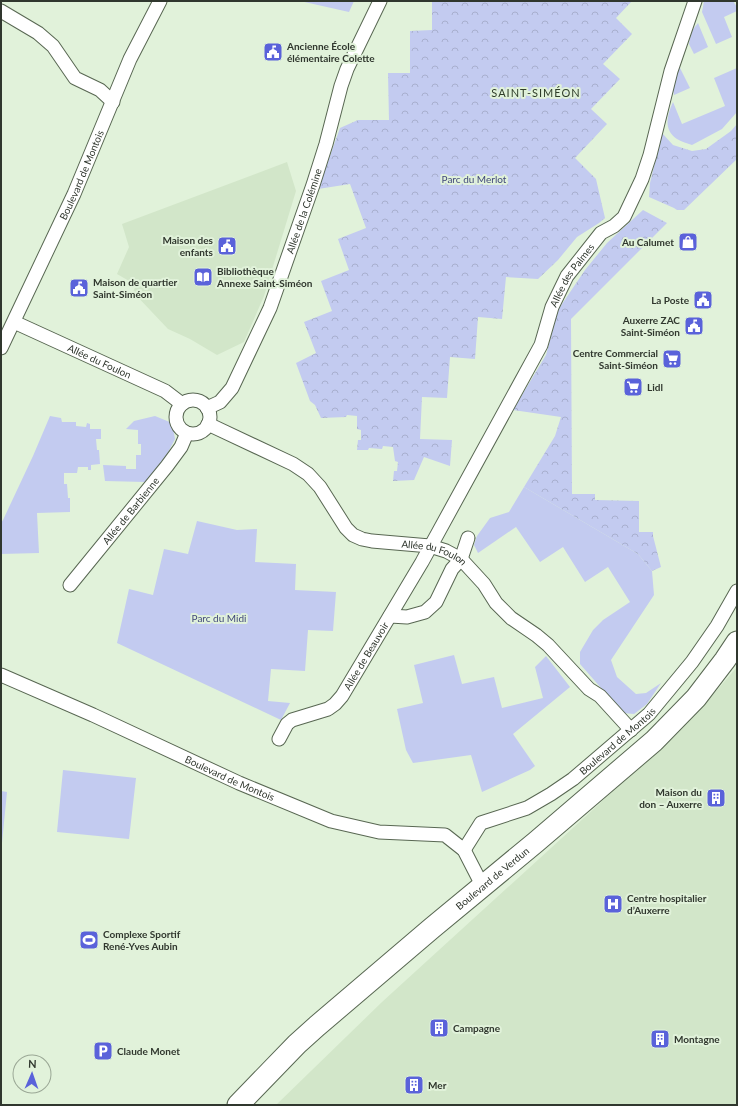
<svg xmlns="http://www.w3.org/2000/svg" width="738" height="1106" font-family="Lato,sans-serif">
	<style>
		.built { fill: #d2e6c9 }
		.grass { fill: #c3cbf0 }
		.forest { fill: url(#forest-crowns) }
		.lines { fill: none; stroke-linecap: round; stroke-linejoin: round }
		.street-casing { stroke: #586752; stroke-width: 15 }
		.primary-casing { stroke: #586752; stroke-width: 23 }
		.street { stroke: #fff; stroke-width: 13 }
		.primary { stroke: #fff; stroke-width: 21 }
		.labels { text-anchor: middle; stroke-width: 4; stroke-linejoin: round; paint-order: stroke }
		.poi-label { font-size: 10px; font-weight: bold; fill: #30372e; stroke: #e1f2da; text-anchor: start }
		.street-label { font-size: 10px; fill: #30372e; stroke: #e1f2da }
		.park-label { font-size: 10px; fill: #41487a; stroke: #e1f2da }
		.neighbourhood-label { font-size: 11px; letter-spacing: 1px; fill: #2f3d2a; stroke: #e1f2da }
	</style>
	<defs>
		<pattern id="forest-crowns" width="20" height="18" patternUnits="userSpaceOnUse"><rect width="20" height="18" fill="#c3cbf0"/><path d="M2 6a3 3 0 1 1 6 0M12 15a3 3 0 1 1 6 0" fill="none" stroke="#a8afce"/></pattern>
	</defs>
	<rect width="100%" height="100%" fill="#e1f2da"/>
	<path class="built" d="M287,162L296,191L264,296L244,342L217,355L190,339L168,329L133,292L136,285L117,274L129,247L122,224Z
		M737,667V1105H276L382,1002L597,806L705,704Z"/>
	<path class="grass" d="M300,1H354L349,12Z
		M704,1H733L737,7V11L724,17L732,37L716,44L702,12Z
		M698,23L708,47L694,54L689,44L691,32Z
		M678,64L690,88L674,95L672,83Z
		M737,68V112L722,129L692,145C687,143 682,142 677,139C663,130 667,115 673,102L682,124L725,106L714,78Z
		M50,416L61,418L62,422H76V426L86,427L87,423L90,424V429H101V439H96L97,450H99L100,464L91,465V470H88V467H78L77,473H64V484H67L68,498H70V512L37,513L39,553L1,554V523L3,520L33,456Z
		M155,416L172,423L175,439L164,460L145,482L105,481L103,465L126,466V469H136V455H141V444H138V430L126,429L134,421Z
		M524,487L638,554L652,571L654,595L611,660L617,677L636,694L646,693L661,683L647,704L634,714L623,713L580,664V652L593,630L603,620L630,602L608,567L585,582L563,547L540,562L516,527L478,553L474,545L477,536L490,518L509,512Z
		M197,521L237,530L257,529L255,562L296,564L295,590L336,592L333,631L308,630L305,671L271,669L268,701L290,703L281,720L117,643L129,589L153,595L164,549L188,554Z
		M454,655L462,684L494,677L502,708L543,698L535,667L546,656L570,687L513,734L535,766L530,770L482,792L471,755L413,763L406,750L397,709L423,703L414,665Z
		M63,770L136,778L129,839L57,832Z
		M1,791L7,792L1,853Z"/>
	<path class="forest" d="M432,1H632L616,18L632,34L603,64L620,79L591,109L607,124L575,158L596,179L605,218L599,223L577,237L558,260L538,279L506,277L502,319L478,317L475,359L450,357L447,398L422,397L420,439L452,440L450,466L424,457L414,480L393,481L394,471H397L398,462L395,461L393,447L383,446L382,449L369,448L368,450H357L358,440H361V430L357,429V416L347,415L346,417L321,418L315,405L310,401L296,363L316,353L304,322L332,311L321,281L349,270L338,239L366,228L350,184L318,189L340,128L358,120H389L388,73H410V31L432,30Z
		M737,124V159L684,210H677L674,208L649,197L650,183L662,133L673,145L692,151L706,149L731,131Z
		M643,210L667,223L571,319L572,494H595V500L639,501V532H653V536L661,567L652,571L638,554L524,487L555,436L561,417L513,410L546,355L558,310L585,270L607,243Z"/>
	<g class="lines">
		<defs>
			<g id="street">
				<path d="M1,11L38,33L53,46L75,78L100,90L113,102"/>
				<path id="s1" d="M14,322L165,391L182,404"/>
				<path id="s2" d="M1,348L74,194L130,59L160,1"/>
				<circle cx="193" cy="417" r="17"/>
				<path id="s3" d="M207,408L220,402L232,388L270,308L313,185L326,144L341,86L347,69L380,1"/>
				<path id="s4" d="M208,424L293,464L308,474L320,487L346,528L353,535L362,539L372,541L430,546L446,551L461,559L484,584L496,603L511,618L536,635L548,645L589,689L600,696L631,730"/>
				<path id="s5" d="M70,585L167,466L181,447L187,433"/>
				<path d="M390,616L407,617L425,612L436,602L452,569L461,559L468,538"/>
				<path id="s6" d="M1,675L93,715L239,783L331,821L379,832L445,835L464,850L482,885"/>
				<path id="s7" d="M279,739L287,724L292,720L328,709L335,704L342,696L422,562L541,345L552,307L567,276L601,233L614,226L624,217L642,179L650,155L671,71L695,1"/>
				<path id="s8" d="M464,850L481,823L527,808L551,794L573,779L649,714L692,662L717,626L737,591"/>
			</g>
			<g id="primary">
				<path id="s9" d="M238,1105L297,1044L317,1026L432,928L536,842L654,741L696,698L725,660L737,642"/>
			</g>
		</defs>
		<use href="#street" class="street-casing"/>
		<use href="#primary" class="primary-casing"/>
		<use href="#street" class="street"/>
		<use href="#primary" class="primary"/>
	</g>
	<defs>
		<symbol id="civic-square" viewBox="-11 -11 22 22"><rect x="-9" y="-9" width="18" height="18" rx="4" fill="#5a62da" stroke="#e1f2da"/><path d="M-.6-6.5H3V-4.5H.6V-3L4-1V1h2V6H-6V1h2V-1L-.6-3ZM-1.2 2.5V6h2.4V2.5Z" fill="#fff"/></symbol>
		<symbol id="shop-square" viewBox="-11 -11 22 22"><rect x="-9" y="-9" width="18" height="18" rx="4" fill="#5a62da" stroke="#e1f2da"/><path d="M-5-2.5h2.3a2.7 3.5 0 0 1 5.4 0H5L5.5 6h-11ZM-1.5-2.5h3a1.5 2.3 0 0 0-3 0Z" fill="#fff"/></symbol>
		<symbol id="library-square" viewBox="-11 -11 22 22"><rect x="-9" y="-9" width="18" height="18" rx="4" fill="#5a62da" stroke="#e1f2da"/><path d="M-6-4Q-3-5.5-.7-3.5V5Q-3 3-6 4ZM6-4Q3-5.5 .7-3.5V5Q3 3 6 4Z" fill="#fff"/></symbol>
		<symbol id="supermarket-square" viewBox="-11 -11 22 22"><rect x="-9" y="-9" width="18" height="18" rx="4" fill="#5a62da" stroke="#e1f2da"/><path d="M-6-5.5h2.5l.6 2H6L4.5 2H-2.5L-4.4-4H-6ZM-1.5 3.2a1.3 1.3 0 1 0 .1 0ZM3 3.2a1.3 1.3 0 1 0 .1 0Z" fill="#fff"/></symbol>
		<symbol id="building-square" viewBox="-11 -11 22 22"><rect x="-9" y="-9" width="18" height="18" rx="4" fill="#5a62da" stroke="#e1f2da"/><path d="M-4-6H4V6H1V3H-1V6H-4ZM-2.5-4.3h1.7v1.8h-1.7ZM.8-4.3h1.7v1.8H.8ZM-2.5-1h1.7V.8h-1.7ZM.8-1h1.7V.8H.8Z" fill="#fff"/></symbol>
		<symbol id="hospital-square" viewBox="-11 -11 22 22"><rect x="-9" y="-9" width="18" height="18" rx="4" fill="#5a62da" stroke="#e1f2da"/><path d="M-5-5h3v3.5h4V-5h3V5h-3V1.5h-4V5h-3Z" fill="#fff"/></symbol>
		<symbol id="stadium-square" viewBox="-11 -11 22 22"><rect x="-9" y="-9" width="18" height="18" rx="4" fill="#5a62da" stroke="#e1f2da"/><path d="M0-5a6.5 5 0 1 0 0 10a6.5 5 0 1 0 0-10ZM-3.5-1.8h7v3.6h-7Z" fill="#fff"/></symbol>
		<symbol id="parking-square" viewBox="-11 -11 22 22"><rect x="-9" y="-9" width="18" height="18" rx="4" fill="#5a62da" stroke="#e1f2da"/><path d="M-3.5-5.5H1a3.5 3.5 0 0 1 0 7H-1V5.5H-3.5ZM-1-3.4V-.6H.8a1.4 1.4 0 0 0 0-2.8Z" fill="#fff"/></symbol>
	</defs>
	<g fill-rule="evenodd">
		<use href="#civic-square" x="262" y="41" width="22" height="22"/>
		<use href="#shop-square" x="677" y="231" width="22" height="22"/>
		<use href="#civic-square" x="216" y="235" width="22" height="22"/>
		<use href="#library-square" x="192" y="266" width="22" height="22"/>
		<use href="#civic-square" x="68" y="277" width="22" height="22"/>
		<use href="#civic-square" x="692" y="289" width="22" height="22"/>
		<use href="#civic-square" x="683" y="315" width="22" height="22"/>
		<use href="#supermarket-square" x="661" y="348" width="22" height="22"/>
		<use href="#supermarket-square" x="622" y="376" width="22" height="22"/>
		<use href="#building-square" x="705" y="787" width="22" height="22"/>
		<use href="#hospital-square" x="602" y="893" width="22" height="22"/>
		<use href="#stadium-square" x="78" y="929" width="22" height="22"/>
		<use href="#building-square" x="428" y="1017" width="22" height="22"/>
		<use href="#building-square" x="649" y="1028" width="22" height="22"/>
		<use href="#parking-square" x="92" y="1040" width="22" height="22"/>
		<use href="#building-square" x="403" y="1074" width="22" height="22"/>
	</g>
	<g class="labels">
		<g class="poi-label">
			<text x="287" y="50">Ancienne École<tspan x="287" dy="12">élémentaire Colette</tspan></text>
			<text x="213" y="244" text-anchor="end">Maison des<tspan x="213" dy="12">enfants</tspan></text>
			<text x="674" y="246" text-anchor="end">Au Calumet</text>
			<text x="217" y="275">Bibliothèque<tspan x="217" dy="12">Annexe Saint-Siméon</tspan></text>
			<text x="93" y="286">Maison de quartier<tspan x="93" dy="12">Saint-Siméon</tspan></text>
			<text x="689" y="304" text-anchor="end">La Poste</text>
			<text x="680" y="324" text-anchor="end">Auxerre ZAC<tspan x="680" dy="12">Saint-Siméon</tspan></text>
			<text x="658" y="357" text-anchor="end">Centre Commercial<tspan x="658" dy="12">Saint-Siméon</tspan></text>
			<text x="647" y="391">Lidl</text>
			<text x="702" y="796" text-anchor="end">Maison du<tspan x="702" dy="12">don – Auxerre</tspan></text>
			<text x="627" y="902">Centre hospitalier<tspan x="627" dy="12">d’Auxerre</tspan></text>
			<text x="103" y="938">Complexe Sportif<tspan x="103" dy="12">René-Yves Aubin</tspan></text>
			<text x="453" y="1032">Campagne</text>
			<text x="674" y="1043">Montagne</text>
			<text x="117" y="1055">Claude Monet</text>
			<text x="428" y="1089">Mer</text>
		</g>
		<g class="street-label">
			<text dy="4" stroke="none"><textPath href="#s2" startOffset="191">Boulevard de Montois</textPath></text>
			<text dy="4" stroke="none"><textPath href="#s3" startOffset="224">Allée de la Colémine</textPath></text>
			<text dy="4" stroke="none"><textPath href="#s7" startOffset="561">Allée des Palmes</textPath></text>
			<text dy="4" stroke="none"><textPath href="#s1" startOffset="94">Allée du Foulon</textPath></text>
			<text dy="4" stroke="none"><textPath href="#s5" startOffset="96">Allée de Barbienne</textPath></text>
			<text dy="4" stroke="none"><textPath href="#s4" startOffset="272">Allée du Foulon</textPath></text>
			<text dy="4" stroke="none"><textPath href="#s7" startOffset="127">Allée de Beauvoir</textPath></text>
			<text dy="4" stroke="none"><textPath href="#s8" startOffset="193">Boulevard de Montois</textPath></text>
			<text dy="4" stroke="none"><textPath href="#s6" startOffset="251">Boulevard de Montois</textPath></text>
			<text dy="4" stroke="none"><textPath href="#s9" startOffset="341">Boulevard de Verdun</textPath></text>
		</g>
		<g class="park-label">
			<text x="474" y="183">Parc du Merlot</text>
			<text x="219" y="622">Parc du Midi</text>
		</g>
		<g class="neighbourhood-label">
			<text x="536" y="97">SAINT-SIMÉON</text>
		</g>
	</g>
	<rect width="738" height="1106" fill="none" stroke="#30372e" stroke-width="4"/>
	<g transform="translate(32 1074) rotate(2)"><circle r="19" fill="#e1f2da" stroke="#9aa795"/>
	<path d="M0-3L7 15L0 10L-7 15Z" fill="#5a62da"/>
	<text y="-6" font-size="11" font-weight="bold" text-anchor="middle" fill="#30372e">N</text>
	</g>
</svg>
